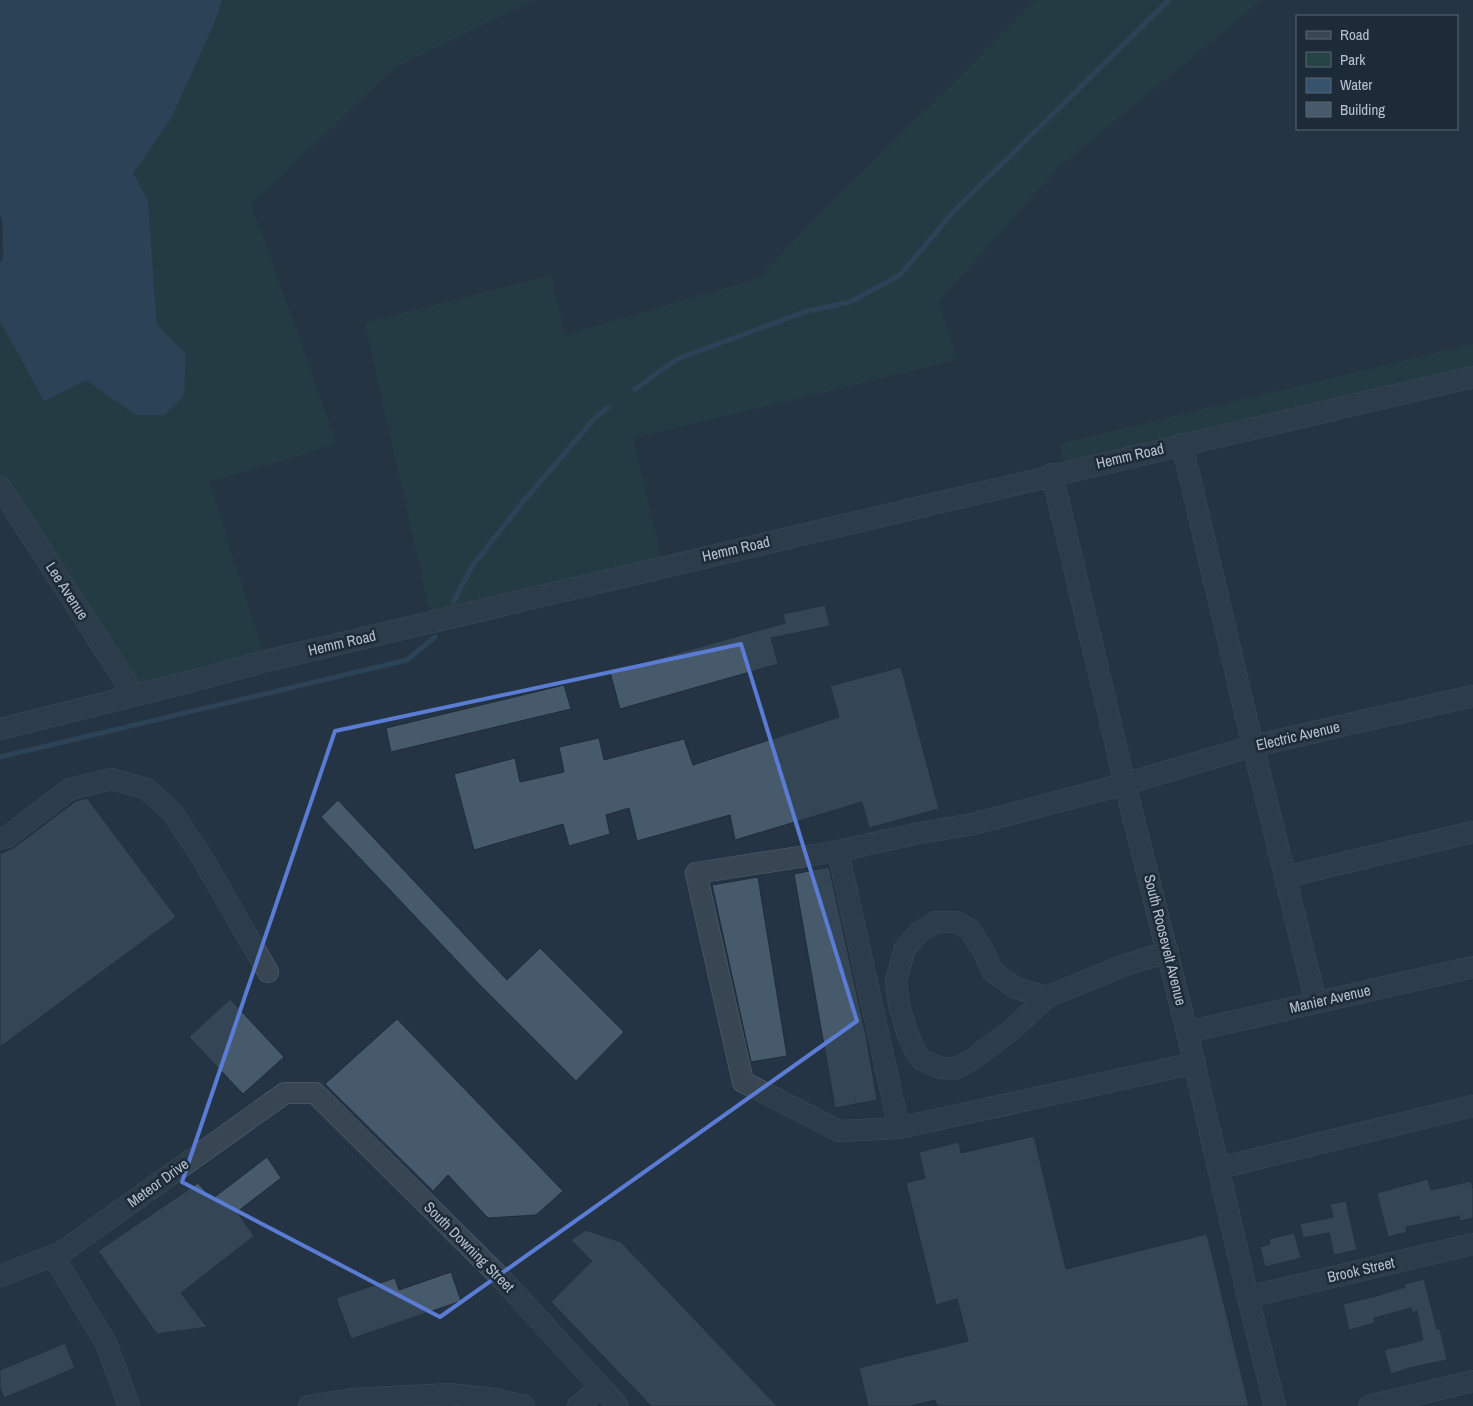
<svg xmlns="http://www.w3.org/2000/svg" width="1473" height="1406" font-family="'Archivo Narrow',sans-serif">
	<style>
		.green { fill: #264445 }
		.water { fill: #36526d }
		.lines { fill: none; stroke-linecap: round; stroke-linejoin: round }
		.stream { stroke: #36526d; stroke-width: 5 }
		.building { fill: #475a6b; stroke: #1f2d3b }
		.minor-casing { stroke: #576471; stroke-width: 22 }
		.minor { stroke: #384654; stroke-width: 21 }
		.marked { fill: none; stroke: #5a7cd4; stroke-width: 4; stroke-linejoin: round }
		.labels { text-anchor: middle; stroke-width: 5; stroke-linejoin: round; paint-order: stroke }
		.street-label { font-size: 15px; fill: #b6c1cd; stroke: #1d2b39 }
	</style>
	<rect width="100%" height="100%" fill="#243444"/>
	<path class="green" d="M222,0H534L396,67L251,204L337,444L209,482L266,661L134,695L0,487V321L44,401L86,379L136,415L186,353L157,325L148,201L133,173L171,119L216,19Z
		M1037,0H1262L1059,167L938,302L957,360L633,438L663,566L432,621L365,323L551,275L565,335L760,278L805,228Z
		M1473,344V377L1066,471L1059,444Z"/>
	<path class="water" d="M0,0H222L216,19L171,119L133,173L148,201L157,325L186,353L184,396L164,415H136L86,380L44,401L0,321V263L3,257L2,219L0,216Z"/>
	<g class="lines">
		<path class="stream" d="M635,389L677,359L807,311L850,302L900,275L955,210L1169,0
			M453,602L473,565L522,503L596,417L609,407
			M0,757L407,660L435,637"/>
	</g>
	<path class="building" d="M825,605L830,626L771,638L778,664L620,709L610,672L785,623L783,614Z
		M901,667L939,809L869,828L862,802L735,840L730,815L637,841L629,808L606,815L610,834L569,846L563,824L474,850L454,774L515,758L520,782L564,772L559,747L599,738L604,760L684,739L693,765L839,717L830,686Z
		M564,685L571,709L391,752L386,728Z
		M87,798L176,917L0,1047V854L15,847L76,801Z
		M338,800L507,980L540,948L624,1032L576,1081L478,983L321,817Z
		M829,867L866,1036L877,1100L835,1108L794,874Z
		M758,877L787,1056L751,1062L712,885Z
		M230,999L284,1057L243,1094L189,1037Z
		M397,1019L563,1191L536,1215L488,1218L448,1175L433,1191L325,1084Z
		M1034,1136L1066,1269L1207,1234L1249,1406H937L935,1400L911,1406H868L859,1368L968,1341L957,1299L936,1305L906,1183L925,1178L919,1152L959,1142L961,1153Z
		M267,1157L281,1178L237,1212L254,1236L181,1293L207,1327L157,1334L98,1251L198,1183L212,1199Z
		M1428,1179L1431,1190L1471,1181L1473,1189V1218L1460,1221L1459,1216L1406,1227L1407,1232L1388,1237L1377,1193Z
		M1346,1201L1357,1250L1334,1255L1329,1233L1303,1238L1300,1224L1333,1217L1330,1204Z
		M586,1230L621,1242L777,1406H651L551,1302L592,1261L571,1240Z
		M1294,1233L1301,1258L1265,1267L1260,1247L1270,1244L1269,1239Z
		M451,1272L461,1301L351,1339L336,1298L395,1278L399,1290Z
		M1424,1279L1437,1329H1440L1447,1360L1409,1368L1391,1374L1384,1350L1423,1340L1417,1311L1412,1313L1411,1308L1374,1318L1375,1323L1349,1330L1343,1304L1376,1296L1405,1287L1404,1284Z
		M65,1343L75,1368L4,1398L0,1388V1370Z"/>
	<g class="lines">
		<defs>
			<path id="minor" d="M1182,444L1253,746L1316,1002
				M1052,474L1125,784L1187,1032L1248,1297L1275,1406
				M0,487L134,695
				M0,729L193,681L266,661L1473,377
				M0,839L7,837L70,789L111,779L147,789L172,812L203,859L268,972
				M838,851L696,873L743,1082L839,1131L899,1128
				M1285,877L1473,832
				M1047,997L1016,988L992,971L984,952L969,929L956,922H936L920,932L905,948L896,981L899,1005L907,1032L915,1051L922,1060L941,1068L955,1069L973,1059L1014,1028L1047,997L1125,965L1168,952
				M1187,1032L1473,967
				M1195,1063L899,1128L838,851L915,834L973,824L1125,784L1253,746L1473,696
				M1219,1168L1473,1106
				M53,1256L106,1343L129,1406
				M0,1276L62,1252L285,1093H315L499,1276L618,1406
				M1248,1297L1473,1244
				M309,1406L352,1399L449,1394L494,1399L524,1406
				M578,1406L601,1387
				M1369,1406L1473,1381"/>
		</defs>
		<use href="#minor" class="minor-casing"/>
		<use href="#minor" class="minor"/>
	</g>
	<path d="M0 0H1473V1406H0ZM741,644L857,1021L440,1317L182,1182L335,731Z" fill="#243444" fill-opacity=".55" fill-rule="evenodd"/>
	<path class="marked" d="M741,644L857,1021L440,1317L182,1182L335,731Z"/>
	<g class="labels">
		<g class="street-label">
			<text transform="translate(1130 456) rotate(-13)" y="5">Hemm Road</text>
			<text transform="translate(736 549) rotate(-13)" y="5">Hemm Road</text>
			<text transform="translate(67 591) rotate(57)" y="5">Lee Avenue</text>
			<text transform="translate(342 643) rotate(-13)" y="5">Hemm Road</text>
			<text transform="translate(1298 736) rotate(-13)" y="5">Electric Avenue</text>
			<text transform="translate(1165 940) rotate(76)" y="5">South Roosevelt Avenue</text>
			<text transform="translate(1330 999) rotate(-13)" y="5">Manier Avenue</text>
			<text transform="translate(158 1183) rotate(-36)" y="5">Meteor Drive</text>
			<text transform="translate(469 1247) rotate(45)" y="5">South Downing Street</text>
			<text transform="translate(1361 1270) rotate(-13)" y="5">Brook Street</text>
		</g>
	</g>
	<rect x="1296" y="15" width="162" height="115" fill="#1d2b39" stroke="#5a6774"/>
	<rect x="1306" y="31" width="25" height="8" fill="#384654" stroke="#5a6774"/>
	<text x="1340" y="40" font-size="15" fill="#b6c1cd">Road</text>
	<rect x="1306" y="52" width="25" height="15" fill="#264445" stroke="#5a6774"/>
	<text x="1340" y="65" font-size="15" fill="#b6c1cd">Park</text>
	<rect x="1306" y="78" width="25" height="15" fill="#36526d" stroke="#5a6774"/>
	<text x="1340" y="90" font-size="15" fill="#b6c1cd">Water</text>
	<rect x="1306" y="102" width="25" height="15" fill="#475a6b" stroke="#5a6774"/>
	<text x="1340" y="115" font-size="15" fill="#b6c1cd">Building</text>
</svg>
